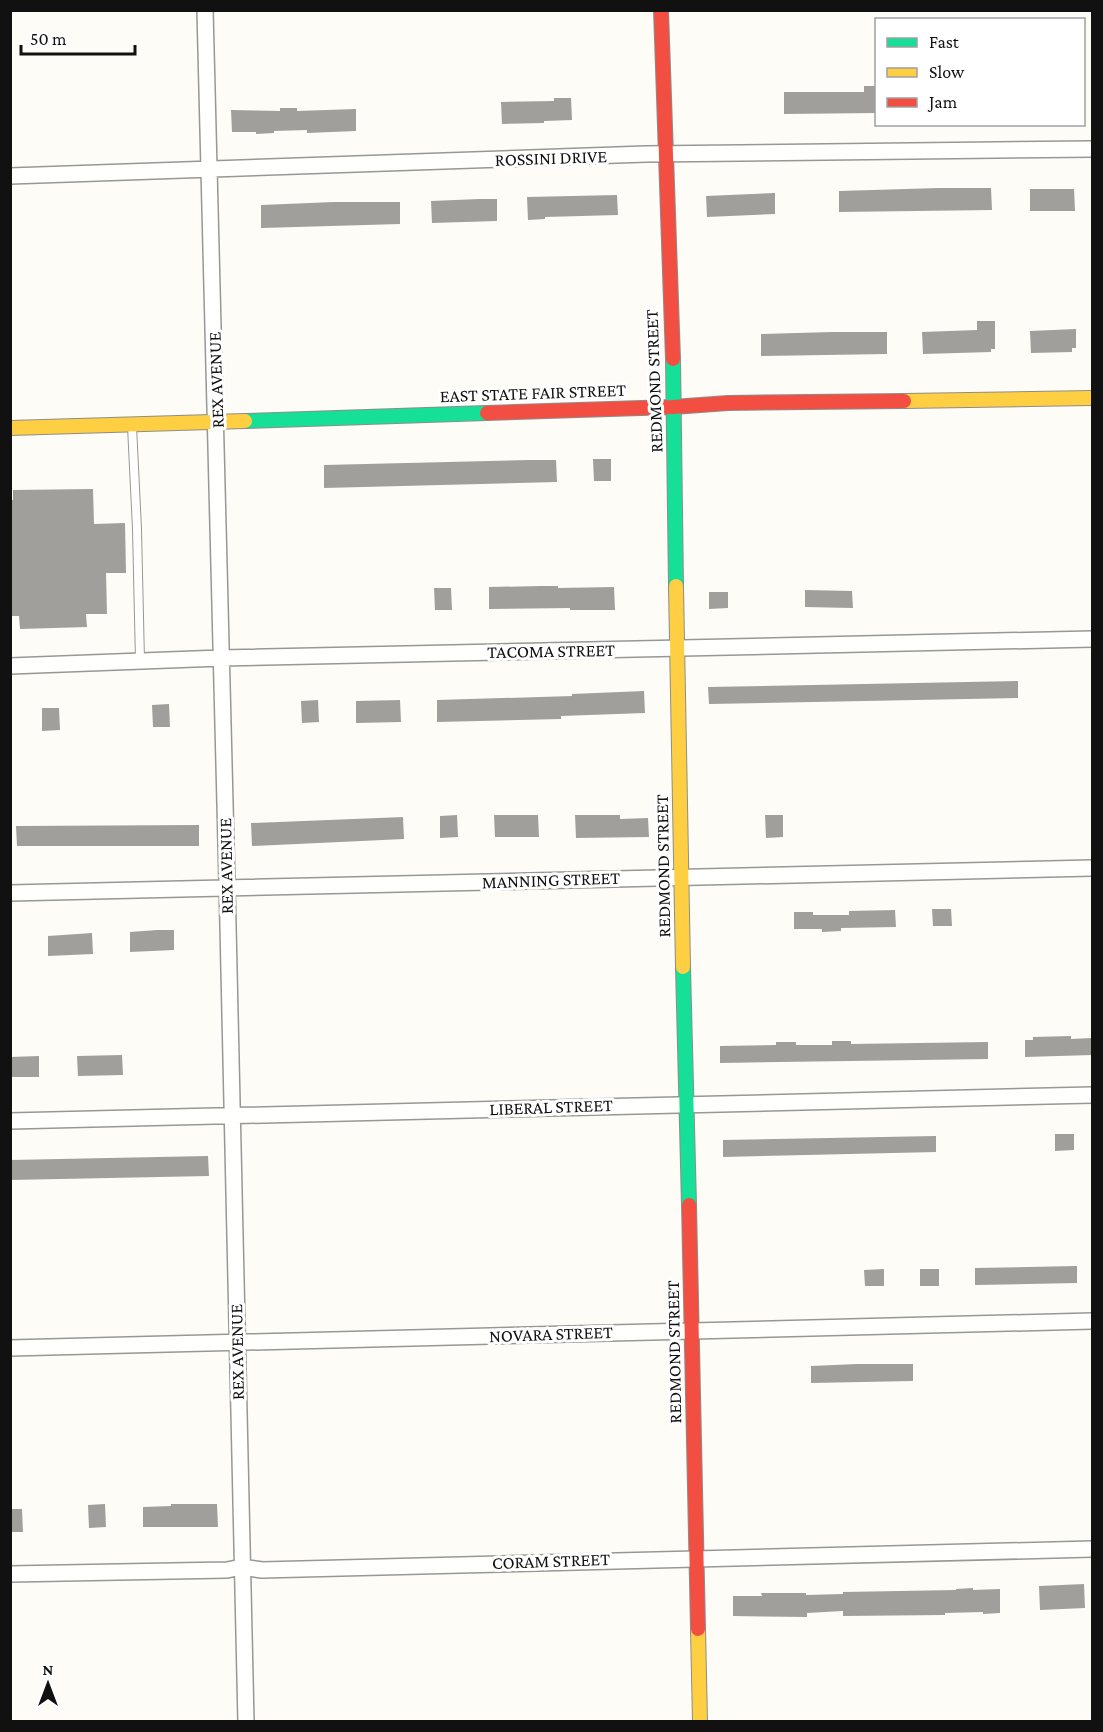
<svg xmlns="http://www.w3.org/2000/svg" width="1103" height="1732" font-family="'Crimson Pro',serif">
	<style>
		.building { fill: #a19f9c }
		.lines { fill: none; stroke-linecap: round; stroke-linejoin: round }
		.lane-casing { stroke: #979795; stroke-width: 10 }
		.street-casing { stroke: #979795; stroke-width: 18 }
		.fast-casing { stroke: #8e8d8b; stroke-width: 16 }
		.slow-casing { stroke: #8e8d8b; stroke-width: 16 }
		.jam-casing { stroke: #8e8d8b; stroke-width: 16 }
		.lane { stroke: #fffffe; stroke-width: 8 }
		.street { stroke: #fffffe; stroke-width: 15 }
		.fast { stroke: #16e098; stroke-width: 14 }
		.slow { stroke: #ffcf43; stroke-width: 14 }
		.jam { stroke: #f24e42; stroke-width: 14 }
		.labels { text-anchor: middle; stroke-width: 6; stroke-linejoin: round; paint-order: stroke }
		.street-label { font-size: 18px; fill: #111; stroke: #fff }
	</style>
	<rect width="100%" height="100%" fill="#fdfcf7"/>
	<path class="building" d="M864,86H876V113L784,114V92H864Z
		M554,98H571L572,120L544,121V123L502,124L501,102L554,101Z
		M280,108H297V111L356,109V131L307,133V130L274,131V133L256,134V132H232L231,110L280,111Z
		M939,188H991L992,210L839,212V191Z
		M1030,189H1074L1075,211H1030Z
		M775,193V214L707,217L706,196Z
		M617,195L618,215L545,217V219L528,220L527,197Z
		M479,199H497V221L432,223L431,201Z
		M334,202H400V224L261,228V205Z
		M977,321H995V349H991V352L923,354L922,332L977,330Z
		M1076,329V348H1072V352L1031,353L1030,331Z
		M832,332H887V354L761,356V334Z
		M593,459H611V481H594Z
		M529,460H556L557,482L324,488V465Z
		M93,489L94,524L125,523L126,573H106L107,614H86L87,627L20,629L19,616H10V500H13V490Z
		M541,586H558V588L614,587L615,610H570V608L489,609V587Z
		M434,588H451L452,610H435Z
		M805,590L852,591L853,608L805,607Z
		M709,592H728V608L709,609Z
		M1018,681V698L709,704L708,687Z
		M644,691L645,713L561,716V719L437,722V700L572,696V694Z
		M318,700L319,722L302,723L301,701Z
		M400,700L401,722L356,723V701Z
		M169,704L170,727H153L152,705Z
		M42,708H59L60,730L42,731Z
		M457,815L458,837L440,838V816Z
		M494,815H538L539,837H495Z
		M575,815H620V819L648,818L649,837L576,838Z
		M765,815H783V837L766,838Z
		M403,817L404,839L252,846L251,823Z
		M199,825V846H17L16,826Z
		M932,909H951L952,926H933Z
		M895,910L896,927L841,928V931L822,932V929H794V912H813V915H849V911Z
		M157,930H174V950L130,952V932Z
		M92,933L93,954L48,956V936Z
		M1071,1036V1039L1092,1038V1055L1025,1057V1040H1033V1037Z
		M832,1041H851V1044L988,1042V1059L720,1063V1046L776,1045V1042H796V1045H832Z
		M122,1055L123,1075L78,1076L77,1056Z
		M39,1056V1077H10V1057Z
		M1055,1134H1074V1150L1055,1151Z
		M936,1136V1152L723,1157V1140Z
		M208,1156L209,1176L10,1180V1160Z
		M1077,1266V1283L975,1285V1268Z
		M884,1269V1286H865L864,1270Z
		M920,1269H939V1286H920Z
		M857,1364H913V1381L811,1383V1366Z
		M105,1504L106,1527L89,1528L88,1505Z
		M171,1504H217L218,1527H143V1507L171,1506Z
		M10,1509H22L23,1532H10Z
		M1084,1584L1085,1608L1040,1610L1039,1586Z
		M973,1588V1590L1000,1589V1613L983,1614V1612L945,1613V1615L843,1616V1611L807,1613V1617L733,1616V1596H762L761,1593H806V1595L843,1594V1592L956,1590V1589Z"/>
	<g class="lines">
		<defs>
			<path id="lane" d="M132,426L137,529L140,661"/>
			<path id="street" d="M205,10C221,581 233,1151 246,1722
				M10,176L646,154L1092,149
				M10,666L221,658L1092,639
				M10,893L1092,868
				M10,1121L1092,1095
				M10,1348L1092,1321
				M10,1574L227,1570L242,1567L262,1570L1092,1549"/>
			<path id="fast" d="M673,359L676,586
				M245,421L487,413
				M683,967L689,1205"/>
			<path id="slow" d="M904,401L1092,398
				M10,428L245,421
				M676,586L683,967
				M698,1629L700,1722"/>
			<path id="jam" d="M661,10L673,359
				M487,413L673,407L728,403L904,401
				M689,1205L698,1629"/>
		</defs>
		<use href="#lane" class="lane-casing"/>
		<use href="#street" class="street-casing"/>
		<use href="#fast" class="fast-casing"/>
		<use href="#slow" class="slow-casing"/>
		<use href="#jam" class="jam-casing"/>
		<use href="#lane" class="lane"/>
		<use href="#street" class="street"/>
		<use href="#fast" class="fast"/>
		<use href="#slow" class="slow"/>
		<use href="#jam" class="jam"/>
	</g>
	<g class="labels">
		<g class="street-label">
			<text transform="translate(551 158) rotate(-2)" y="6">ROSSINI DRIVE</text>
			<text transform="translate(216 380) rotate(-92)" y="6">REX AVENUE</text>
			<text transform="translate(654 381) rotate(-92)" y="6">REDMOND STREET</text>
			<text transform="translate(533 393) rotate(-2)" y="6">EAST STATE FAIR STREET</text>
			<text transform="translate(551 651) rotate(-1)" y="6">TACOMA STREET</text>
			<text transform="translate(226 866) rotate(-91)" y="6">REX AVENUE</text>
			<text transform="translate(663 866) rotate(-91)" y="6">REDMOND STREET</text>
			<text transform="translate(551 880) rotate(-2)" y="6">MANNING STREET</text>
			<text transform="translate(551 1107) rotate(-2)" y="6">LIBERAL STREET</text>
			<text transform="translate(551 1334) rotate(-2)" y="6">NOVARA STREET</text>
			<text transform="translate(237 1352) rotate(-91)" y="6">REX AVENUE</text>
			<text transform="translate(674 1352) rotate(-91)" y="6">REDMOND STREET</text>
			<text transform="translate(551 1561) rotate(-2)" y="6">CORAM STREET</text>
		</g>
	</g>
	<rect width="1103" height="1732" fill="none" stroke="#111111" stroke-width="24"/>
	<rect x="875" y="18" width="210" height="108" fill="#ffffff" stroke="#a0a0a0" stroke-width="1.5"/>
	<rect x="887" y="38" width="30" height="9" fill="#16e098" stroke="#a0a0a0" stroke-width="1.5"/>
	<text x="929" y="48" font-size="18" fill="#111111">Fast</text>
	<rect x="887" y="68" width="30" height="9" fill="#ffcf43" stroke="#a0a0a0" stroke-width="1.5"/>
	<text x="929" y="78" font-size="18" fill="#111111">Slow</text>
	<rect x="887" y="98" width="30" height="9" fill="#f24e42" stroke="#a0a0a0" stroke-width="1.5"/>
	<text x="929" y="108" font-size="18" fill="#111111">Jam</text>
	<g transform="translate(48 1684)" stroke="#ffffff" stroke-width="4.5" paint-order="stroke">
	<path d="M0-4.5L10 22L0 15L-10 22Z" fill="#111111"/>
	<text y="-9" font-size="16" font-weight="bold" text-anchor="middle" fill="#111111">N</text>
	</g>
	<path d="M21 45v9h114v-9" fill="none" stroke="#111111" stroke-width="3"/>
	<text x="30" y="45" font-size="18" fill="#111111" stroke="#ffffff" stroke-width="4.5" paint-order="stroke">50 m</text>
</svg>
